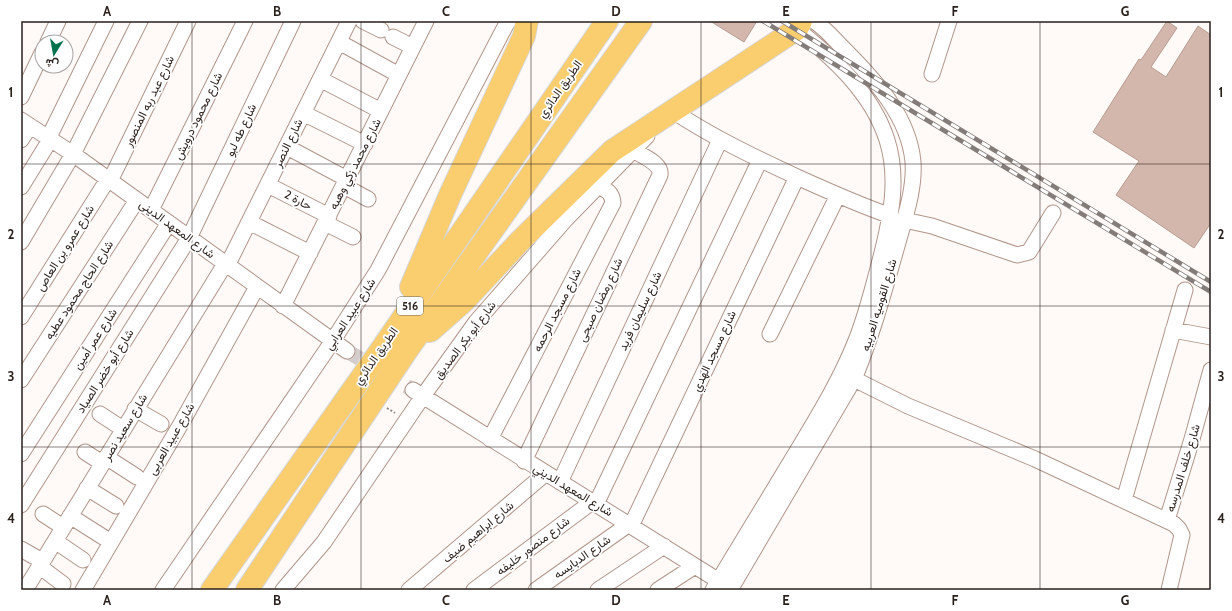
<svg xmlns="http://www.w3.org/2000/svg" width="1232" height="611" font-family="Cabin,Vazirmatn,sans-serif">
	<style>
		.building { fill: #d4b7ac; stroke: #b89c92 }
		.lines { fill: none; stroke-linecap: round; stroke-linejoin: round }
		.minor-tunnel { stroke: #d4cdcb; stroke-width: 15; stroke-dasharray: 15 8; stroke-linecap: butt }
		.minor-casing { stroke: #b1968b; stroke-width: 17 }
		.highway-casing { stroke: #d8d7d6; stroke-width: 24 }
		.path { stroke: #928a87; stroke-width: 2; stroke-dasharray: 2 2; stroke-linecap: butt }
		.minor { stroke: #fff; stroke-width: 15 }
		.highway { stroke: #face6e; stroke-width: 22 }
		.rail-casing { stroke: #847c79; stroke-width: 4.5 }
		.rail { stroke: #fff; stroke-width: 3; stroke-dasharray: 9; stroke-linecap: butt }
		.grid { fill: none; stroke: #291f1b; stroke-width: 1; stroke-opacity: 0.55 }
		.labels { text-anchor: middle; stroke-width: 3.5; stroke-linejoin: round; paint-order: stroke }
		.shield { fill: #fff; stroke: #69625f; stroke-width: 1 }
		.shield-label { font-size: 11px; font-weight: bold; fill: #291f1b }
		.street-label { font-size: 12px; fill: #291f1b; stroke: #fff }
		.neatline { fill: none; stroke: #291f1b; stroke-width: 1.5 }
		.grid-label { font-size: 13px; text-anchor: middle; font-weight: bold; fill: #291f1b }
	</style>
	<rect width="100%" height="100%" fill="#fff9f7"/>
	<path class="building" d="M710,21H757L744,42Z
		M1167,21L1177,28L1151,67L1166,77L1198,26L1211,35V223L1194,248L1116,195L1139,161L1093,132L1139,59L1141,60Z"/>
	<g class="lines">
		<path class="minor-tunnel" d="M347,351L413,390"/>
		<defs>
			<path id="minor" d="M363,21L381,30
				M393,37L413,47
				M48,42L58,21
				M339,42L399,75
				M932,74L949,21
				M320,79L381,111
				M21,97L42,53
				M303,113L365,144
				M667,117L673,111C712,137 754,157 797,177C828,191 859,205 891,216
				M21,120L73,154L347,351
				M48,139L106,21
				M21,140L30,126
				M287,147L347,179
				M110,181L188,21
				M268,185L329,216
				M344,186L368,199
				M21,187L50,140
				M151,210L245,21
				M904,220L932,226L1017,255L1029,252L1053,213
				M249,222L310,253
				M325,223L353,237
				M21,242L73,154L140,21
				M227,266L349,21
				M283,306L426,21
				M21,317L108,179
				M1173,330L1211,337
				M770,334L838,195
				M854,379L908,406L1035,459L1174,524L1179,529L1182,535L1169,590
				M21,380L137,200
				M413,390L727,586
				M135,409L161,424
				M100,414L123,429
				M490,439L613,203C612,192 607,190 597,186
				M85,452L102,463
				M21,454L169,223
				M106,457L137,477
				M524,461L660,175C662,163 642,156 633,150
				M560,482L720,140
				M87,488L116,506
				M1124,500L1185,290
				M596,504L760,160
				M21,505L189,238L293,21
				M43,514L63,527
				M70,516L111,542
				M1167,520L1192,439L1211,370
				M631,526L797,177
				M55,541L83,560
				M21,549L42,561
				M39,566L63,584
				M25,590L225,264
				M83,590L182,422L257,287
				M163,590L332,342L378,270L508,21
				M283,590L324,542L423,396L476,322L566,219L647,136
				M409,590L546,473
				M474,590L592,502
				M536,590L629,524
				M598,590L664,546
				M658,590L695,566
				M713,590C740,546 766,502 793,458C815,421 839,383 855,343C867,314 874,283 882,253C891,216 899,178 887,140C872,93 834,59 797,29
				M730,590L854,379C872,336 884,291 897,246C904,220 915,190 913,162C909,116 874,79 843,48C834,39 825,28 814,21"/>
			<path id="highway" d="M411,287L450,195L524,36L527,21
				M430,331L464,301L521,240L612,151L797,29L801,21
				M212,590L381,350L607,21
				M247,590L407,350L641,21"/>
		</defs>
		<use href="#minor" class="minor-casing"/>
		<use href="#highway" class="highway-casing"/>
		<path class="path" d="M387,408L395,413"/>
		<use href="#minor" class="minor"/>
		<use href="#highway" class="highway"/>
		<defs>
			<path id="rail" d="M763,21L1211,292
				M782,21L1211,282"/>
		</defs>
		<use href="#rail" class="rail-casing"/>
		<use href="#rail" class="rail"/>
	</g>
	<path class="grid" d="M192,21V590M361,21V590M531,21V590M701,21V590M871,21V590M1040,21V590M21,164H1211M21,306H1211M21,447H1211"/>
	<g class="labels">
		<rect class="shield" x="397" y="297" width="26" height="18" rx="3"/>
		<g class="shield-label">
			<text x="410" y="310">516</text>
		</g>
		<g class="street-label">
			<text transform="translate(560 89) rotate(-55)" y="4">الطريق الدائري</text>
			<text transform="translate(149 101) rotate(-64)" y="4">شارع عبد ربه المنصور</text>
			<text transform="translate(198 116) rotate(-64)" y="4">شارع محمود درويش</text>
			<text transform="translate(241 130) rotate(-65)" y="4">شارع طه لبو</text>
			<text transform="translate(288 143) rotate(-64)" y="4">شارع النصر</text>
			<text transform="translate(355 164) rotate(-63)" y="4">شارع محمد زكي وهبه</text>
			<text transform="translate(298 200) rotate(27)" y="4">حارة 2</text>
			<text transform="translate(177 229) rotate(36)" y="4">شارع المعهد الدينى</text>
			<text transform="translate(65 248) rotate(-58)" y="4">شارع عمرو بن العاص</text>
			<text transform="translate(79 290) rotate(-57)" y="4">شارع الحاج محمود عطيه</text>
			<text transform="translate(600 300) rotate(-65)" y="4">شارع رمضان صبحى</text>
			<text transform="translate(879 305) rotate(-73)" y="4">شارع القوميه العربيه</text>
			<text transform="translate(557 310) rotate(-63)" y="4">شارع مسجد الرحمه</text>
			<text transform="translate(640 311) rotate(-65)" y="4">شارع سليمان فريد</text>
			<text transform="translate(350 314) rotate(-57)" y="4">شارع عبيد العرابي</text>
			<text transform="translate(95 339) rotate(-57)" y="4">شارع عمر أمين</text>
			<text transform="translate(465 340) rotate(-53)" y="4">شارع أبو بكر الصديق</text>
			<text transform="translate(714 351) rotate(-65)" y="4">شارع مسجد الهدي</text>
			<text transform="translate(376 356) rotate(-55)" y="4">الطريق الدائري</text>
			<text transform="translate(105 371) rotate(-58)" y="4">شارع أبو خضر الصياد</text>
			<text transform="translate(125 427) rotate(-59)" y="4">شارع سعيد نصر</text>
			<text transform="translate(171 439) rotate(-60)" y="4">شارع عبيد العربى</text>
			<text transform="translate(1183 468) rotate(-73)" y="4">شارع خلف المدرسه</text>
			<text transform="translate(573 490) rotate(31)" y="4">شارع المعهد الديني</text>
			<text transform="translate(478 532) rotate(-40)" y="4">شارع ابراهيم ضيف</text>
			<text transform="translate(533 546) rotate(-37)" y="4">شارع منصور خليفه</text>
			<text transform="translate(582 557) rotate(-35)" y="4">شارع الدبايسه</text>
		</g>
	</g>
	<rect width="1232" height="611" fill="none" stroke="#ffffff" stroke-width="44"/>
	<g transform="translate(54 54) rotate(191)"><circle r="19" fill="#ffffff" stroke="#a9a5a4"/>
	<path d="M0-3L7 15L0 10L-7 15Z" fill="#03734d"/>
	<text y="-6" font-size="11" font-weight="bold" text-anchor="middle" fill="#291f1b">ش</text>
	</g>
	<rect x="22" y="22" width="1188" height="567" class="neatline"/>
	<g class="grid-label">
		<text x="107" y="16">A</text>
		<text x="277" y="16">B</text>
		<text x="446" y="16">C</text>
		<text x="616" y="16">D</text>
		<text x="786" y="16">E</text>
		<text x="955" y="16">F</text>
		<text x="1125" y="16">G</text>
		<text x="11" y="97">1</text>
		<text x="1221" y="97">1</text>
		<text x="11" y="239">2</text>
		<text x="1221" y="239">2</text>
		<text x="11" y="381">3</text>
		<text x="1221" y="381">3</text>
		<text x="11" y="523">4</text>
		<text x="1221" y="523">4</text>
		<text x="107" y="605">A</text>
		<text x="277" y="605">B</text>
		<text x="446" y="605">C</text>
		<text x="616" y="605">D</text>
		<text x="786" y="605">E</text>
		<text x="955" y="605">F</text>
		<text x="1125" y="605">G</text>
	</g>
</svg>
